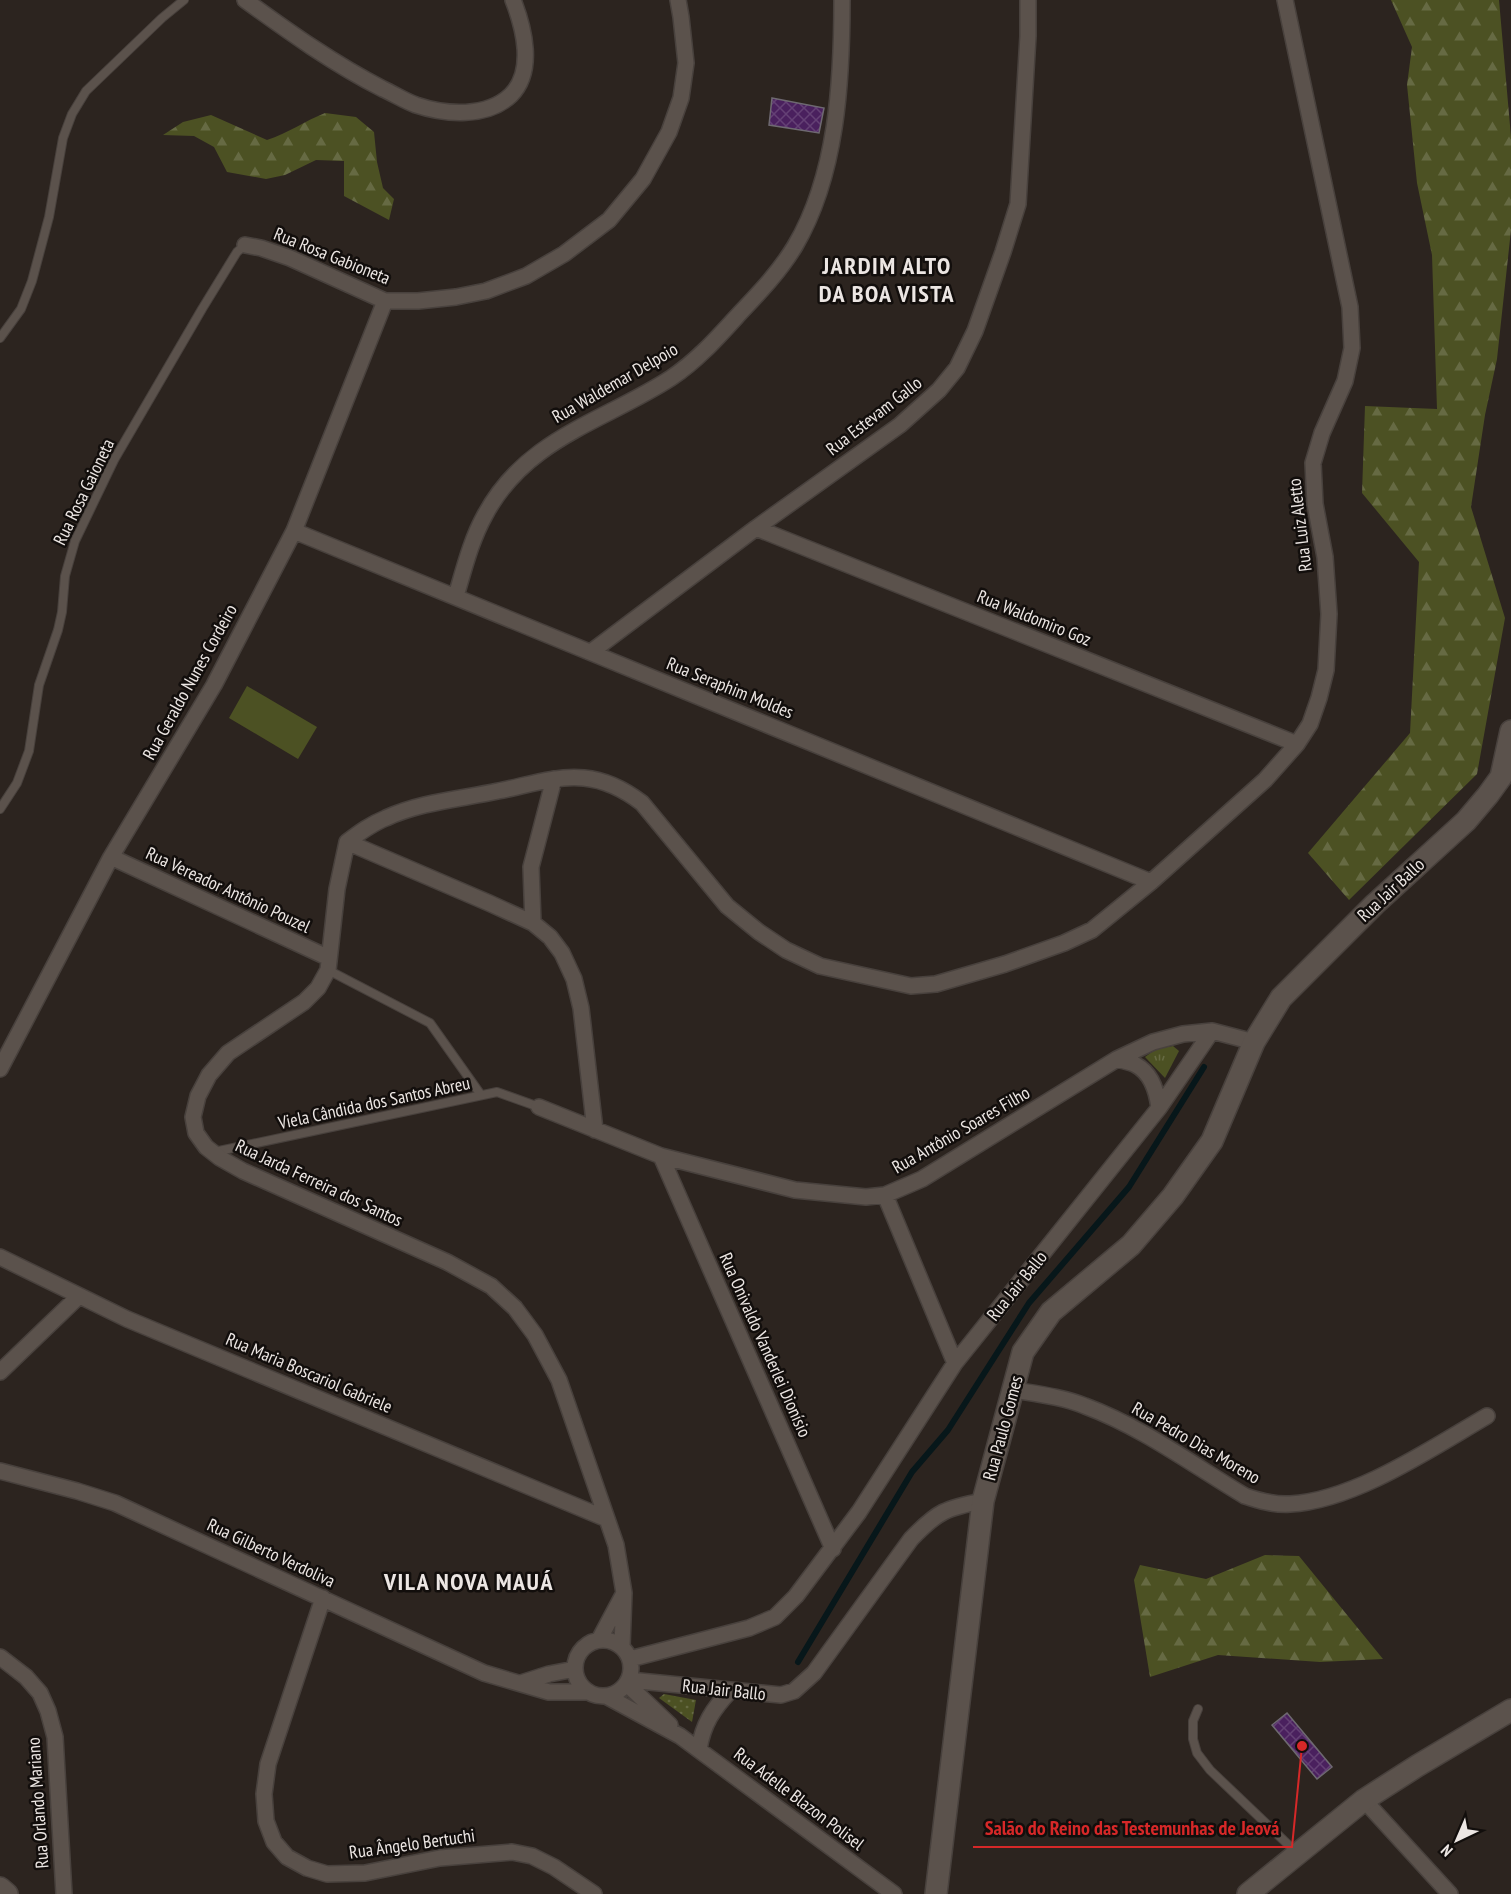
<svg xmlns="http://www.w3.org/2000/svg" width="1511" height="1894" font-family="'PT Sans Narrow',sans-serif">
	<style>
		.grass { fill: url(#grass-tufts) }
		.forest { fill: url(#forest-firs) }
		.park { fill: #4c5123 }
		.garden { fill: url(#garden-dots) }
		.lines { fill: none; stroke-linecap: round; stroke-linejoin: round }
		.stream { stroke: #07171a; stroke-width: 6 }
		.building { fill: url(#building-cross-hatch); stroke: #6e6971; stroke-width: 1.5 }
		.lane-casing { stroke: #48413d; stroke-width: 10 }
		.street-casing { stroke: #48413d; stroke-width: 18 }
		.secondary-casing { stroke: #48413d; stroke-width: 24 }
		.lane { stroke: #5b524c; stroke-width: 8 }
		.street { stroke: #5b524c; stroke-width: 15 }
		.secondary { stroke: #5b524c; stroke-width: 21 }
		.labels { text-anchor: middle; stroke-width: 5; stroke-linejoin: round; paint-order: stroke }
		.street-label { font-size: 18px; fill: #ece6e3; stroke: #120e0c }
		.district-label { font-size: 24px; font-weight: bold; letter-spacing: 1.5px; fill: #ece6e3; stroke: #120e0c }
		.leader { fill: none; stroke: #d62828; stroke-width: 2 }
		.callout-dot { fill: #d62828; stroke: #120e0c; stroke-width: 2 }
		.callout-label { font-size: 20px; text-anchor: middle; font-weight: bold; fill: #d62828; stroke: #120e0c; stroke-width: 5; stroke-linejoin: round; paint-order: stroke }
	</style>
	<defs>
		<pattern id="grass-tufts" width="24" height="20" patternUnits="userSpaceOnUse" patternTransform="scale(1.5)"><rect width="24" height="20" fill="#4c5123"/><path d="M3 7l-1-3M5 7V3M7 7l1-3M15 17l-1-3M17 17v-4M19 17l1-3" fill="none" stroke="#666a43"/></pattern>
		<pattern id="forest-firs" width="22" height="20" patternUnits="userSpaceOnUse" patternTransform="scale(1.5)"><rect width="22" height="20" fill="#4c5123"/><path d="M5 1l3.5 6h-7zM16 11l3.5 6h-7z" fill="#666a43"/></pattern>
		<pattern id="garden-dots" width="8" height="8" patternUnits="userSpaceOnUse" patternTransform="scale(1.5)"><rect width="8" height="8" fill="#4c5123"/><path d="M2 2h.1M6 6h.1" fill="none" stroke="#666a43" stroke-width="1.8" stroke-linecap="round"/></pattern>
		<pattern id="building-cross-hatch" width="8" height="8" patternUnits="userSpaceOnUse" patternTransform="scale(1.5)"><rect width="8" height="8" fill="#4a205e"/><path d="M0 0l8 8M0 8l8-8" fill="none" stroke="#644075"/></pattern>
	</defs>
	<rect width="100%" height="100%" fill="#2c241f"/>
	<path class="grass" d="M1173,1046L1179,1051L1165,1078L1145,1057L1156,1049Z"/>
	<path class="forest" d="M1391,0H1499L1511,137V230L1497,359L1485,415L1471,507L1505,618L1477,774L1349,900L1308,853L1410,733L1419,562L1362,493L1365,406L1437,409L1432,255L1417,183L1407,85L1412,47Z
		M325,113L356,117L374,132L377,162L383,188L394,199L389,220L344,196V161L316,160L285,175L266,179L227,172L214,147L194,136L163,135L183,122L211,115L267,140C288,133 305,121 325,113Z
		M1265,1555L1299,1556L1383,1659L1320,1662L1218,1655L1150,1677L1134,1580L1140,1565L1206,1579Z"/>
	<path class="park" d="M247,686L317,727L298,759L229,718Z"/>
	<path class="garden" d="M664,1694L696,1700L692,1722L659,1698Z"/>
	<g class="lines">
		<path class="stream" d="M798,1662L912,1472L948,1430L1029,1303L1129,1187L1204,1067"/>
	</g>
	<path class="building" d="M772,98L824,108L819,133L769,125Z
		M1287,1713L1332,1767L1317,1779L1272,1725Z"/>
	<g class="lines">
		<defs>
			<path id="lane" d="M0,338L21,309L32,281L49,217L63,138L72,114L86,91L162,18L184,0
				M0,809L17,783L29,751L39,685L58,630L62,612L65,576L75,541L114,460L202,309L237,252L245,245
				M328,970L430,1023L481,1095
				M214,1152L497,1092L539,1107
				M1198,1709L1193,1721V1739L1197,1753L1210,1770L1297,1853"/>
			<path id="street" d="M245,0C289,32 334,64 383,89C394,94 405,101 416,105C446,115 487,118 511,95C535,71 524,28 513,0
				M245,245L261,248L290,258L385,301H418L456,297L486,291L526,276L564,254L609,220L643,179L669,132L681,98L686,63L681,17L678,0
				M756,528L1297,744
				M294,531L1151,882
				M456,596C464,569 471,540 485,515C526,438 603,422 671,378C698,360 719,336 740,313C760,292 780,271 795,246C837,175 842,81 842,0
				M591,652L756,528L900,425L939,390L957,368L975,331L1003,252L1018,204L1028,36V0
				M347,842L489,903L533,923L550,937L562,953L574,979L581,1008L595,1130
				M111,857L329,958
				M533,923L531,867L554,779
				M1117,1059C1123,1061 1131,1062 1136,1065C1151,1073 1157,1092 1159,1108
				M0,1069L111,857L214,685L294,531L385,301
				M539,1107L661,1156L795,1190L866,1197L885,1195L922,1179L1117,1059L1153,1042L1183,1034L1212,1031L1254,1042
				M661,1156L833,1549
				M885,1195L955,1363
				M0,1257L127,1319L607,1519
				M0,1372L79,1296
				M1014,1390C1038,1394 1063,1397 1085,1406C1142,1427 1193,1465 1245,1496C1260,1501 1274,1505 1290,1504C1354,1501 1432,1448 1487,1416
				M0,1471L77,1491L115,1503L484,1673L549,1692H589
				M323,1598L268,1764L264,1794L266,1821L274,1842L287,1857L307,1868L327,1874L365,1873L440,1858L512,1852L532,1856L554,1867L594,1894
				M575 1668a28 28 0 1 1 56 0a28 28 0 1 1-56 0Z
				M599,1640L623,1595
				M622,1646L624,1593L616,1545L559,1380L535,1335L515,1308L491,1286L447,1262L243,1171L220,1158L206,1147L196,1133L193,1117L198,1096L209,1075L228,1053L304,1002L318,988L328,970L337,889L347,842C359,833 371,824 386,818C420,802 461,799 498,791C525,786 555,775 584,778C606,780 625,790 642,803L727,906L759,932L786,950L820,966L911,986L936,984L1005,964L1064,943L1092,930L1151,882L1265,780L1297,744L1310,724L1319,698L1326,670L1329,614L1325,557L1315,504L1313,463L1322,433L1345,381L1352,348L1350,307L1285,0
				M0,1657L26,1677L40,1693L48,1711L55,1737L64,1894
				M630,1659L749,1628L775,1617L796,1596L859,1512L955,1363L1159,1108L1212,1031
				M629,1680L781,1695L794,1691L814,1673L911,1539C938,1511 946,1508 983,1501
				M521,1683L549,1674L575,1669
				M627,1684L670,1725
				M606,1696L680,1736L894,1894
				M699,1749C703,1724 713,1709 730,1691
				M1364,1800L1450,1894"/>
			<path id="secondary" d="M0,1888L7,1894
				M936,1894L983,1501L1023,1352L1051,1312L1131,1245L1173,1196L1212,1141L1254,1042L1281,998L1375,904L1466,821L1488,795L1501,777L1511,731
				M1248,1894L1364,1800L1417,1766L1511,1710"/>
		</defs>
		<use href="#lane" class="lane-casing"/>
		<use href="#street" class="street-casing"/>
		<use href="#secondary" class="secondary-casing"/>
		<use href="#lane" class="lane"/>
		<use href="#street" class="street"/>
		<use href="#secondary" class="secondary"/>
	</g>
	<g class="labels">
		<g class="street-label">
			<text transform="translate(332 256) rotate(22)" y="6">Rua Rosa Gabioneta</text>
			<text transform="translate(615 383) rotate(-30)" y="6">Rua Waldemar Delpoio</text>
			<text transform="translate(874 416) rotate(-38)" y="6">Rua Estevam Gallo</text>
			<text transform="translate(84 492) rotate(-64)" y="6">Rua Rosa Gaioneta</text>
			<text transform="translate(1300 525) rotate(-97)" y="6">Rua Luiz Aletto</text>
			<text transform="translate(1034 618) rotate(22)" y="6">Rua Waldomiro Goz</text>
			<text transform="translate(190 682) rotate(-61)" y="6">Rua Geraldo Nunes Cordeiro</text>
			<text transform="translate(730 688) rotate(22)" y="6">Rua Seraphim Moldes</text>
			<text transform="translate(228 890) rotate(25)" y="6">Rua Vereador Antônio Pouzel</text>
			<text transform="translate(1391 890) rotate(-43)" y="6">Rua Jair Ballo</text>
			<text transform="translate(374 1103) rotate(-12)" y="6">Viela Cândida dos Santos Abreu</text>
			<text transform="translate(961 1130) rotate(-30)" y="6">Rua Antônio Soares Filho</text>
			<text transform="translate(319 1183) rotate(25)" y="6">Rua Jarda Ferreira dos Santos</text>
			<text transform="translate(1017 1286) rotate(-51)" y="6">Rua Jair Ballo</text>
			<text transform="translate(765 1345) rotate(66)" y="6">Rua Onivaldo Vanderlei Dionísio</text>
			<text transform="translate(309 1373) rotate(23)" y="6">Rua Maria Boscariol Gabriele</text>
			<text transform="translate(1003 1428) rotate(-75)" y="6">Rua Paulo Gomes</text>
			<text transform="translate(1196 1443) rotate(30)" y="6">Rua Pedro Dias Moreno</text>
			<text transform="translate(271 1553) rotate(25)" y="6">Rua Gilberto Verdoliva</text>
			<text transform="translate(724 1690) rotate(6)" y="6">Rua Jair Ballo</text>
			<text transform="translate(799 1799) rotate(37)" y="6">Rua Adelle Blazon Polisel</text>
			<text transform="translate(38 1803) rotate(-94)" y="6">Rua Orlando Mariano</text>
			<text transform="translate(412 1844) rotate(-8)" y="6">Rua Ângelo Bertuchi</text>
		</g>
		<g class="district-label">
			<text x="887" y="274">JARDIM ALTO<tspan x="887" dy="28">DA BOA VISTA</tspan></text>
			<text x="469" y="1590">VILA NOVA MAUÁ</text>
		</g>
	</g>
	<path class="leader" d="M1302 1746L1292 1847H973"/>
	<circle class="callout-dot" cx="1302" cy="1746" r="6"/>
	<g class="callout-label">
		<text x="1132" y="1835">Salão do Reino das Testemunhas de Jeová</text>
	</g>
	<g transform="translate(1457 1840) rotate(224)" stroke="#120e0c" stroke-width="4.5" paint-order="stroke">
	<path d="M0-4.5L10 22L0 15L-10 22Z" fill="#ece6e3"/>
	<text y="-9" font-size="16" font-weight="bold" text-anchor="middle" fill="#ece6e3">N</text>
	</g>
</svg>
